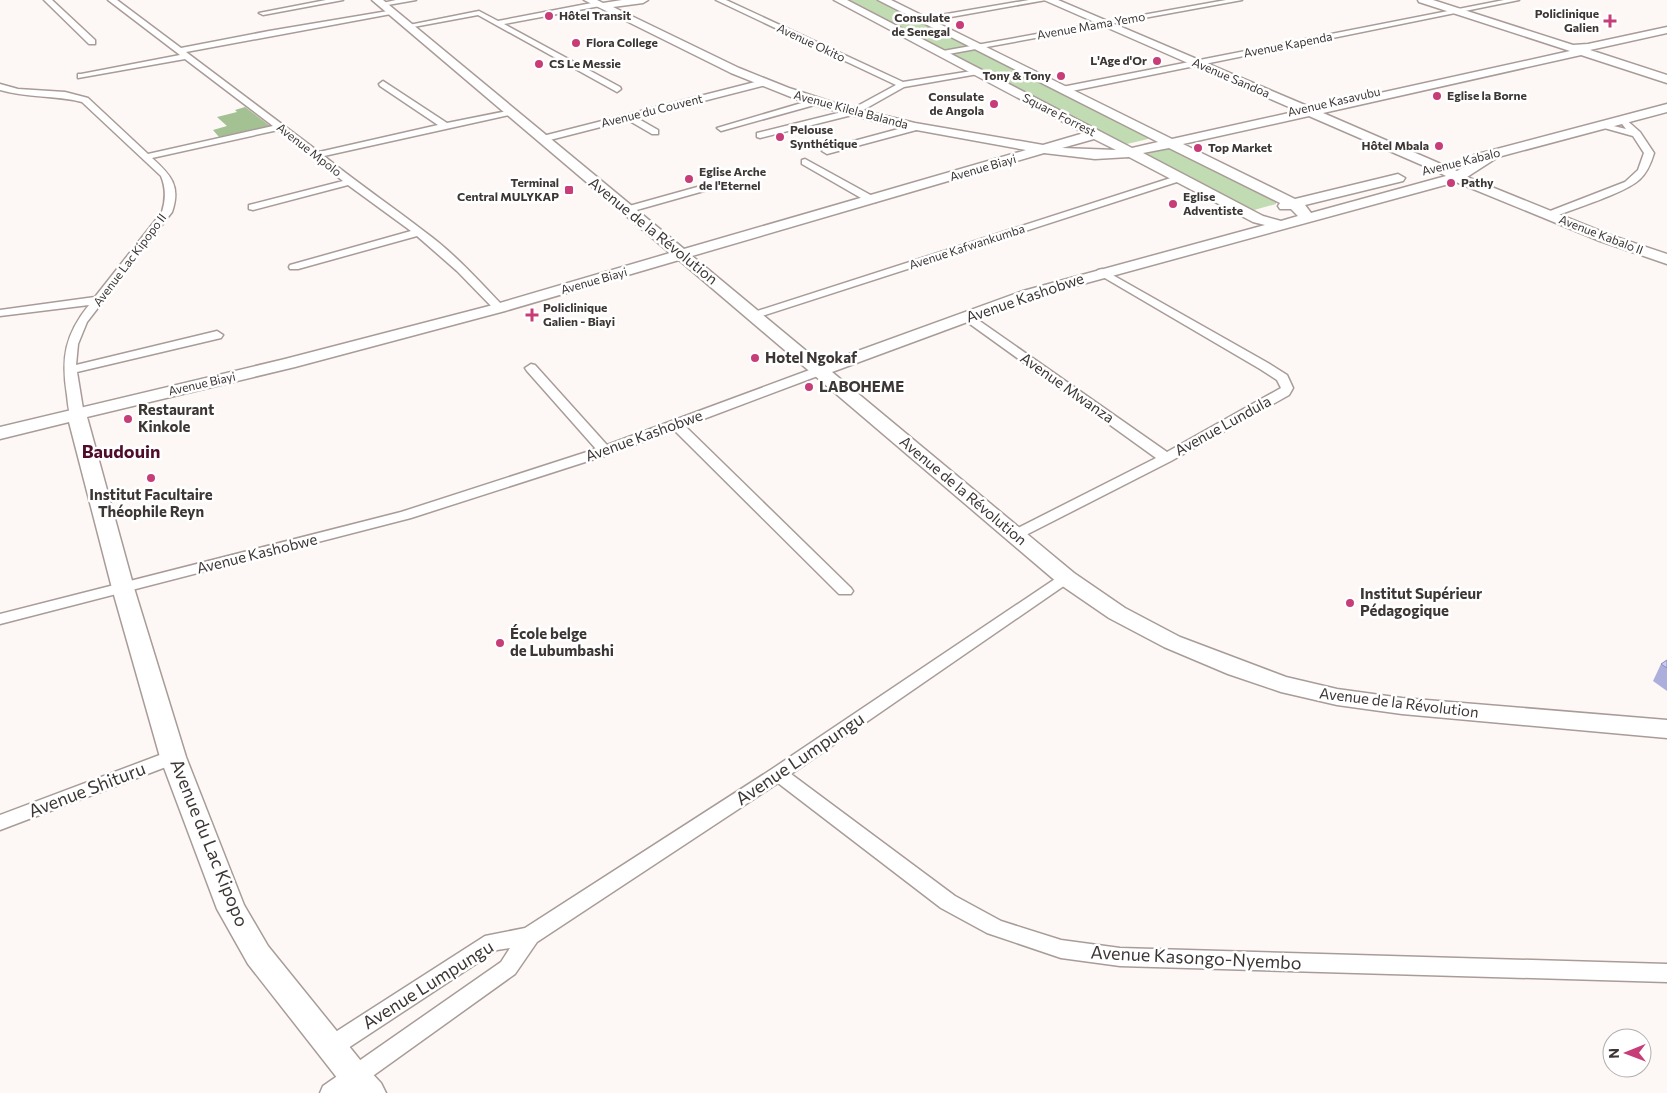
<svg xmlns="http://www.w3.org/2000/svg" width="1667" height="1093" font-family="Commissioner,sans-serif">
	<style>
		.green { fill: #c1dbb2 }
		.forest { fill: #a3c192 }
		.lines { fill: none; stroke-linecap: round; stroke-linejoin: round }
		.street-casing { stroke: #a99c98; stroke-width: 3 }
		.secondary-casing { stroke: #a99c98; stroke-width: 3 }
		.street { fill: #fff; fill-rule: evenodd }
		.secondary { fill: #fff; fill-rule: evenodd }
		.wall { fill: #acafdb }
		.building { fill: #c8cbff; stroke: #8c8eb2 }
		.poi-dot { fill: #c63d77; stroke: #fff; stroke-width: 2 }
		.labels { text-anchor: middle; stroke-width: 5; stroke-linejoin: round; paint-order: stroke }
		.far-poi-label { font-size: 12px; font-weight: bold; fill: #3c3634; stroke: #fff; text-anchor: start }
		.far-street-label { font-size: 12px; fill: #3c3634; stroke: #fff }
		.street-label { font-size: 15px; fill: #3c3634; stroke: #fff }
		.poi-label { font-size: 15px; font-weight: bold; fill: #3c3634; stroke: #fff; text-anchor: start }
		.quarter-label { font-size: 18px; font-weight: bold; fill: #4f0d2b; stroke: #fff }
		.near-street-label { font-size: 18px; fill: #3c3634; stroke: #fff }
	</style>
	<rect width="100%" height="100%" fill="#fdf8f6"/>
	<path class="green" d="M844,0H878L965,43L966,46L947,50L939,49Z
		M973,50L980,51L1148,135V139L1127,144L1117,142L952,55L954,53Z
		M1167,147L1176,149L1276,199V204L1254,210L1244,208L1144,156L1145,152Z"/>
	<path class="forest" d="M245,107L270,126L219,137L213,130L227,126L217,117L237,112L235,110Z"/>
	<g class="lines">
		<defs>
			<path id="street" d="M44,0H52L95,40V44H89Z
				M108,0H117L181,48L269,31L394,10L395,12L391,14L186,52L319,152L438,125L380,86L379,84L383,81L447,123L512,110L513,112L509,115L324,156C357,183 392,206 425,232C454,253 478,280 503,306L505,308L503,310H495L457,271L417,236L298,269H290L289,267L290,265L411,231L348,185L253,210L249,209V205L343,181L278,130L152,158C171,175 181,186 172,212L87,322L78,344L76,365L217,331L223,335L221,338L77,372L84,415L82,418H72C68,411 68,403 67,395C61,358 65,335 89,305L0,316V310L95,297L162,212C166,199 166,188 161,176L82,102C55,95 27,98 0,90V84L18,89L65,92L88,98L148,154L273,126L185,59L78,78V74H81L180,55Z
				M326,0H343L263,15L259,13Z
				M396,0H416L382,6L378,4Z
				M716,0H726L903,82L978,70L982,72L978,74L904,87L856,114L760,138L757,137V133L850,110L896,85Z
				M1029,0H1046L923,22L919,20L923,18Z
				M1226,0H1242L943,55L939,53L943,51Z
				M1504,0H1519L1062,93L1058,90L1062,87Z
				M597,2L601,4L600,6L504,24L620,87L621,89L617,92L478,15L408,28L404,26L479,11L498,21Z
				M763,80L766,81V85L637,118L658,130V134H652L628,120L542,142L537,139L539,137Z
				M815,99L819,102L818,104L721,131L717,128Z
				M1623,117L1640,132L1654,153C1651,163 1647,173 1639,180C1625,193 1573,209 1553,217H1545V213L1625,182L1638,170L1644,153L1633,136L1597,126L1601,123L1626,129L1619,120Z
				M917,124L921,127L920,129L827,154L822,151L824,149Z
				M805,159L876,198L877,200L876,202H868L802,164V160Z
				M1180,175L1183,176V180L759,317L755,319L749,315L751,313Z
				M708,184L713,187L711,189L626,213L621,210L622,208Z
				M1102,269L1268,363L1287,375L1293,388L1289,395L1171,461L1020,538H1010L1008,535L1010,532L1156,458L963,319L961,317L963,315H971L1167,452L1281,388L1277,380L1260,369L1098,274L1096,272L1098,270Z
				M531,364L535,365L607,445L815,368H823L825,371L823,374L685,426L851,588L853,591L851,594H839L674,430L610,454L411,518L0,624V614L401,512L596,449L527,371L525,368Z
				M1066,573L1071,575L1074,578L1071,581L791,774L955,896L1001,921L1061,940L1120,948L1667,964V982L1120,966L1061,958L987,933L941,908L778,783L537,942L515,974L349,1093H320L323,1086L501,962L510,948L497,950L339,1054L331,1057L323,1054L320,1047L323,1040L485,936L525,928L772,769L1061,575Z
				M173,750L179,752L182,757L179,762L0,830V815Z"/>
			<path id="secondary" d="M372,0H383L684,249L1026,150L889,125L806,103L731,73L584,0H597L603,3L622,0H648L643,3L613,7L739,68L789,88L841,105L915,123L1043,145L1084,133L834,0H847L1132,148L1158,142L878,0H891L1172,139L1298,111L1044,0H1058L1312,108L1570,51L1419,2L1418,0H1433L1573,45L1588,44L1667,27V33L1590,50L1667,75V83L1581,55L1323,113L1457,171L1474,161L1472,158L1474,155L1667,104V112L1498,157L1467,177L1610,235L1667,254V264L1600,241L1456,182L1035,297L832,372L1074,573L1125,608L1180,637L1286,677L1337,689L1402,698L1667,720V738L1402,714L1337,705L1281,692L1228,674L1164,647L1109,618L1058,583L679,260L505,311L295,367L87,417L134,588L186,757L244,905L268,946L365,1066L381,1083L386,1093H349L248,964L217,909L160,757L112,588L69,422L0,439V427L285,359L493,305L670,253ZM1309,116L1438,172L1446,176L1311,213L1305,205L1403,181L1405,178L1398,174L1295,199L1183,144ZM1094,139L1116,150L1062,148ZM1169,148L1280,203L1278,206L1280,209H1291L1298,216L1281,221L1263,216L1143,153ZM1044,153L1095,159L1129,157L1253,222L1265,225L1023,291L822,364L692,256Z"/>
		</defs>
		<use href="#street" class="street-casing"/>
		<use href="#secondary" class="secondary-casing"/>
		<use href="#street" class="street"/>
		<use href="#secondary" class="secondary"/>
	</g>
	<path class="wall" d="M1667,660V691L1653,681L1661,664Z"/>
	<path class="building" d="M1667,660V668L1661,664Z"/>
	<g class="poi-dot">
		<circle cx="549" cy="16" r="5"/>
		<path d="M1607.5 13.5h5v5h5v5h-5v5h-5v-5h-5v-5h5z"/>
		<circle cx="960" cy="25" r="5"/>
		<circle cx="576" cy="43" r="5"/>
		<circle cx="1157" cy="61" r="5"/>
		<circle cx="539" cy="64" r="5"/>
		<circle cx="1061" cy="76" r="5"/>
		<circle cx="1437" cy="96" r="5"/>
		<circle cx="994" cy="104" r="5"/>
		<circle cx="780" cy="137" r="5"/>
		<circle cx="1439" cy="146" r="5"/>
		<circle cx="1198" cy="148" r="5"/>
		<circle cx="689" cy="179" r="5"/>
		<circle cx="1451" cy="183" r="5"/>
		<rect x="564" y="185" width="10" height="10" rx="2.5"/>
		<circle cx="1173" cy="204" r="5"/>
		<path d="M529.5 307.5h5v5h5v5h-5v5h-5v-5h-5v-5h5z"/>
		<circle cx="755" cy="358" r="5"/>
		<circle cx="809" cy="387" r="5"/>
		<circle cx="128" cy="419" r="5"/>
		<circle cx="151" cy="478" r="5"/>
		<circle cx="1350" cy="603" r="5"/>
		<circle cx="500" cy="643" r="5"/>
	</g>
	<g class="labels">
		<g class="far-poi-label">
			<text x="1599" y="18" text-anchor="end">Policlinique<tspan x="1599" dy="14">Galien</tspan></text>
			<text x="559" y="20">Hôtel Transit</text>
			<text x="950" y="22" text-anchor="end">Consulate<tspan x="950" dy="14">de Senegal</tspan></text>
			<text x="586" y="47">Flora College</text>
			<text x="1147" y="65" text-anchor="end">L'Age d'Or</text>
			<text x="549" y="68">CS Le Messie</text>
			<text x="1051" y="80" text-anchor="end">Tony &amp; Tony</text>
			<text x="1447" y="100">Eglise la Borne</text>
			<text x="984" y="101" text-anchor="end">Consulate<tspan x="984" dy="14">de Angola</tspan></text>
			<text x="790" y="134">Pelouse<tspan x="790" dy="14">Synthétique</tspan></text>
			<text x="1429" y="150" text-anchor="end">Hôtel Mbala</text>
			<text x="1208" y="152">Top Market</text>
			<text x="699" y="176">Eglise Arche<tspan x="699" dy="14">de l'Eternel</tspan></text>
			<text x="559" y="187" text-anchor="end">Terminal<tspan x="559" dy="14">Central MULYKAP</tspan></text>
			<text x="1461" y="187">Pathy</text>
			<text x="1183" y="201">Eglise<tspan x="1183" dy="14">Adventiste</tspan></text>
			<text x="543" y="312">Policlinique<tspan x="543" dy="14">Galien - Biayi</tspan></text>
		</g>
		<g class="far-street-label">
			<text transform="translate(1091 26) rotate(-10)" y="4">Avenue Mama Yemo</text>
			<text transform="translate(811 43) rotate(25)" y="4">Avenue Okito</text>
			<text transform="translate(1288 45) rotate(-11)" y="4">Avenue Kapenda</text>
			<text transform="translate(1231 78) rotate(23)" y="4">Avenue Sandoa</text>
			<text transform="translate(1334 102) rotate(-13)" y="4">Avenue Kasavubu</text>
			<text transform="translate(851 110) rotate(15)" y="4">Avenue Kilela Balanda</text>
			<text transform="translate(652 111) rotate(-14)" y="4">Avenue du Couvent</text>
			<text transform="translate(1059 115) rotate(27)" y="4">Square Forrest</text>
			<text transform="translate(309 150) rotate(38)" y="4">Avenue Mpolo</text>
			<text transform="translate(1461 162) rotate(-14)" y="4">Avenue Kabalo</text>
			<text transform="translate(983 168) rotate(-16)" y="4">Avenue Biayi</text>
			<text transform="translate(1601 235) rotate(21)" y="4">Avenue Kabalo II</text>
			<text transform="translate(967 247) rotate(-18)" y="4">Avenue Kafwankumba</text>
			<text transform="translate(130 260) rotate(-53)" y="4">Avenue Lac Kipopo II</text>
			<text transform="translate(594 281) rotate(-16)" y="4">Avenue Biayi</text>
			<text transform="translate(202 384) rotate(-13)" y="4">Avenue Biayi</text>
		</g>
		<g class="street-label">
			<text transform="translate(653 231) rotate(39)" y="5">Avenue de la Révolution</text>
			<text transform="translate(1025 298) rotate(-19)" y="5">Avenue Kashobwe</text>
			<text transform="translate(1067 388) rotate(35)" y="5">Avenue Mwanza</text>
			<text transform="translate(1223 426) rotate(-29)" y="5">Avenue Lundula</text>
			<text transform="translate(644 436) rotate(-20)" y="5">Avenue Kashobwe</text>
			<text transform="translate(963 491) rotate(40)" y="5">Avenue de la Révolution</text>
			<text transform="translate(257 554) rotate(-14)" y="5">Avenue Kashobwe</text>
			<text transform="translate(1399 703) rotate(7)" y="5">Avenue de la Révolution</text>
		</g>
		<g class="poi-label">
			<text x="765" y="363">Hotel Ngokaf</text>
			<text x="819" y="392">LABOHEME</text>
			<text x="138" y="415">Restaurant<tspan x="138" dy="17">Kinkole</tspan></text>
			<text x="151" y="500" text-anchor="middle">Institut Facultaire<tspan x="151" dy="17">Théophile Reyn</tspan></text>
			<text x="1360" y="599">Institut Supérieur<tspan x="1360" dy="17">Pédagogique</tspan></text>
			<text x="510" y="639">École belge<tspan x="510" dy="17">de Lubumbashi</tspan></text>
		</g>
		<g class="quarter-label">
			<text x="121" y="458">Baudouin</text>
		</g>
		<g class="near-street-label">
			<text transform="translate(800 759) rotate(-34)" y="6">Avenue Lumpungu</text>
			<text transform="translate(87 790) rotate(-21)" y="6">Avenue Shituru</text>
			<text transform="translate(209 843) rotate(68)" y="6">Avenue du Lac Kipopo</text>
			<text transform="translate(1196 958) rotate(3)" y="6">Avenue Kasongo-Nyembo</text>
			<text transform="translate(428 985) rotate(-32)" y="6">Avenue Lumpungu</text>
		</g>
	</g>
	<g transform="translate(1627 1053) rotate(269)"><circle r="24" fill="#ffffff" stroke="#b1afae"/>
	<path d="M0-4L9 19L0 12L-9 19Z" fill="#c63d77"/>
	<text y="-8" font-size="14" font-weight="bold" text-anchor="middle" fill="#3c3634">N</text>
	</g>
</svg>
